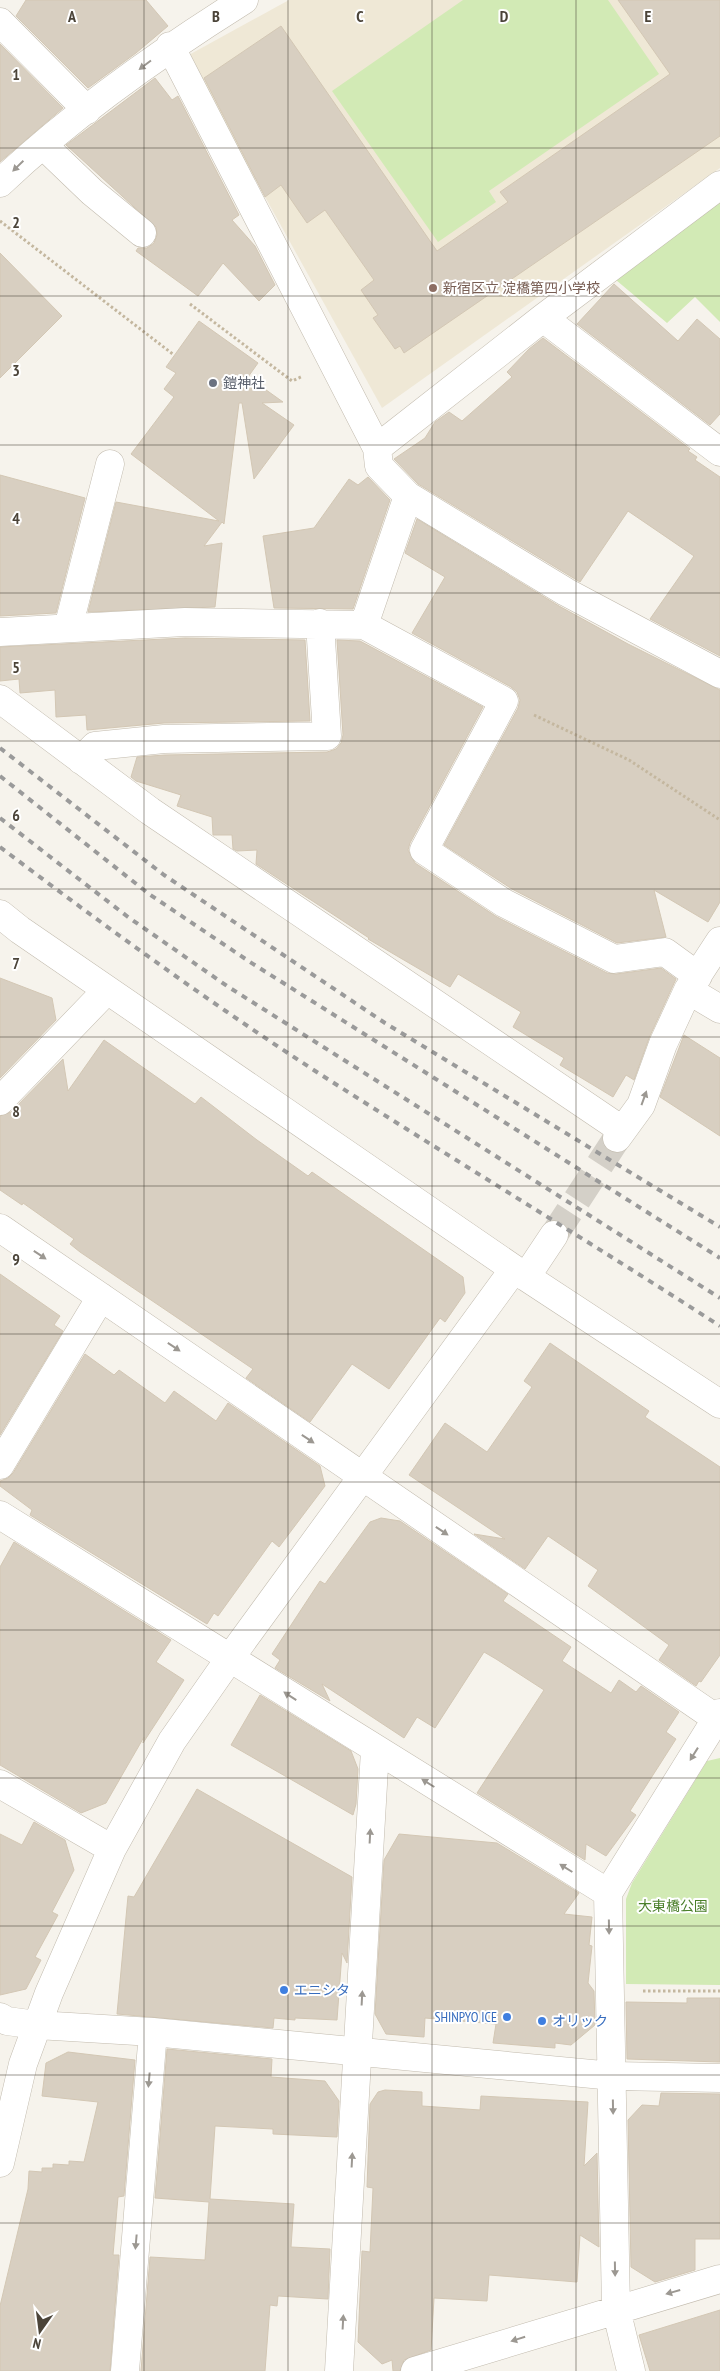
<svg xmlns="http://www.w3.org/2000/svg" width="720" height="2371" font-family="'PT Sans Narrow','Noto Sans JP',sans-serif">
	<style>
		.education { fill: #efe8d6 }
		.green { fill: #d2eab5 }
		.building { fill: #d8cfc1; stroke: #d3c7b4 }
		.lines { fill: none; stroke-linecap: round; stroke-linejoin: round }
		.minor-tunnel { stroke: #d4d0c8; stroke-width: 28; stroke-dasharray: 28 14; stroke-linecap: butt }
		.minor-casing { stroke: #c2bbae; stroke-width: 29 }
		.path { stroke: #c4b79f; stroke-width: 3; stroke-dasharray: 2.5 2.5; stroke-linecap: butt }
		.minor { stroke: #fff; stroke-width: 28 }
		.rail { stroke: #9a9a9a; stroke-width: 4; stroke-dasharray: 6 6; stroke-linecap: butt }
		.oneway { fill: #9c9892 }
		.grid { fill: none; stroke: #4b4439; stroke-width: 1; stroke-opacity: 0.55 }
		.education-dot { fill: #8d6e63; stroke: #fff; stroke-width: 2 }
		.worship-dot { fill: #6b7280; stroke: #fff; stroke-width: 2 }
		.shop-dot { fill: #3f7fe0; stroke: #fff; stroke-width: 2 }
		.labels { text-anchor: middle; stroke-width: 4; stroke-linejoin: round; paint-order: stroke }
		.education-label { font-size: 14px; fill: #785e54; stroke: #fff; text-anchor: start }
		.worship-label { font-size: 14px; fill: #5b616d; stroke: #fff; text-anchor: start }
		.park-label { font-size: 14px; fill: #4a7f2a; stroke: #fff }
		.shop-label { font-size: 14px; fill: #366cbe; stroke: #fff; text-anchor: start }
		.grid-label { font-size: 16px; text-anchor: middle; font-weight: bold; fill: #4b4439; stroke: #fff; stroke-width: 4; stroke-linejoin: round; paint-order: stroke }
	</style>
	<rect width="100%" height="100%" fill="#f6f3ec"/>
	<path class="education" d="M289,0H720V168L382,408L187,56Z"/>
	<path class="green" d="M463,0H608L659,74L489,191L496,202L438,242L332,91Z
		M720,199V322L695,297L667,323L616,280Z
		M720,1758V1985L626,1984V1899L632,1883L707,1761Z"/>
	<path class="building" d="M26,0H146L168,26L136,53L88,88L16,16Z
		M618,0H720V136L404,353L400,346L395,349L373,318L378,315L361,290L374,280L325,210L307,223L281,185L265,197L204,78L281,26L437,251L508,202L500,192L670,74Z
		M0,44L63,108L0,162Z
		M155,78L172,100L178,96L239,215L232,220L255,246L275,285L259,301L223,263L198,296L136,251L138,248H147L154,243L157,235L156,227L66,145Z
		M0,253L62,316L0,378Z
		M614,284L678,341L697,319L720,339V414L710,425L577,324Z
		M199,321L258,363L248,377L283,402L262,403L294,425L254,479L242,403H239L224,524L222,522L204,546L222,543L215,607L88,612L116,502L219,521L131,454L174,397L164,389L176,373L166,367Z
		M543,338L690,449L688,451L697,457L695,460L720,477V656L650,619L694,556L628,511L580,582L418,484L394,459L425,438L435,422L449,412L462,421L512,377L507,372L529,349Z
		M0,475L85,498L56,613L0,616Z
		M368,477L390,500L353,609L274,608L263,536L314,528L349,479L358,485Z
		M417,519L559,606L628,644L720,690V902L708,922L654,890L666,937L617,943L512,889L444,845L518,708L520,700L517,692L511,687L412,633L445,577L405,553Z
		M185,638L305,640L310,721L164,723L87,730L86,715L56,717L55,690L20,693L19,679L0,681V647Z
		M337,640L360,641L483,707L410,843L408,850L415,863L497,917L607,973L616,974L661,968L676,979L649,1038L634,1080L626,1075L613,1097L560,1065L564,1058L513,1027L521,1012L458,974L450,987L368,939L369,938L256,864L257,850L237,851L233,849L232,835H213L212,817L177,806L181,795L136,781L131,777L137,757L165,755L327,752L336,749L341,743L343,735Z
		M0,978L52,998L56,1020L0,1078Z
		M684,1035L720,1058V1136L660,1097Z
		M104,1040L195,1104L201,1097L257,1140L308,1176L312,1172L463,1277L465,1293L445,1322L440,1318L389,1389L352,1364L310,1422L246,1378L253,1369L80,1252L70,1244L74,1239L23,1203L22,1205L0,1190V1116L11,1112L63,1059L68,1091Z
		M0,1274L60,1316L54,1325L63,1331L0,1435Z
		M550,1343L649,1411L645,1417L720,1467V1655L701,1682L699,1681L696,1686L659,1660L669,1645L588,1586L598,1570L548,1536L525,1569L474,1534L505,1539L409,1475L445,1423L487,1452L532,1387L524,1381Z
		M85,1354L114,1375L119,1370L165,1403L174,1391L216,1421L228,1403L320,1466L325,1486L279,1547L272,1541L218,1616L214,1613L207,1624L30,1515L32,1510L0,1486V1481L8,1478L13,1473Z
		M381,1518L400,1521L508,1594L503,1601L571,1647L562,1661L611,1693L619,1680L636,1692L641,1686L679,1712L666,1732L676,1739L630,1811L636,1815L606,1856L586,1844L585,1860L477,1793L544,1690L496,1659L484,1652L435,1728L417,1717L404,1738L322,1684L330,1701L275,1668L280,1660L272,1654L320,1581L325,1584L370,1522Z
		M14,1542L171,1640L156,1662L184,1680L143,1743L144,1737L106,1803L81,1813L0,1765V1567Z
		M260,1695L351,1751L358,1769L356,1804L353,1815L231,1745Z
		M197,1789L352,1877L347,1963L342,1953L337,2020L295,2018V2020L274,2018L273,2028L117,2014L128,1896L134,1897Z
		M34,1822L65,1840L74,1870L52,1912L58,1915L35,1957L41,1960L26,1989L0,1995V1834L22,1845Z
		M399,1834L497,1843L579,1893L564,1914L592,1917L589,1945L592,1946L588,1983L594,1991L595,2025L571,2045L555,2043V2048L493,2043L496,2024L425,2018L424,2037L386,2034L375,2014L384,1860Z
		M687,1998H720V2062L627,2059L626,2002L687,2003Z
		M167,2049L272,2059L271,2077L325,2081L339,2101L337,2137L273,2134V2129L215,2126L210,2199L294,2204L291,2247L330,2249L328,2299L278,2296L277,2306L270,2305L265,2371H141L150,2257L205,2260L209,2202L155,2198Z
		M68,2052L135,2060L124,2196L118,2197L113,2255H119L110,2371H0V2306L28,2189L29,2171L42,2172V2168H53V2164L69,2165V2161L84,2162L98,2102L42,2096L46,2063Z
		M385,2090L422,2092V2106L480,2110L481,2096L588,2102L584,2166L597,2153L599,2247L580,2235L577,2282L489,2275L487,2301L434,2298L431,2350L404,2360L400,2371H393L392,2360L382,2364L358,2342L362,2251L370,2252L373,2188L367,2187L370,2104L378,2092Z
		M661,2093L720,2094V2239H695V2270L655,2282L631,2267L628,2120L642,2105L659,2106Z
		M720,2310V2371H650L639,2335Z"/>
	<g class="lines">
		<path class="minor-tunnel" d="M554,1235L617,1138"/>
		<defs>
			<path id="minor" d="M0,22L87,110
				M43,145L92,192L142,233
				M0,183C74,113 158,54 244,0
				M543,318L720,452
				M377,448L543,318L720,185
				M408,496L566,592L720,674
				M364,625L504,701L424,850L504,903L614,959L665,952L698,976
				M68,628L110,464
				M0,632L185,622L364,625L408,496L379,466L377,448L170,46
				M0,699L150,811L622,1130
				M81,760L95,746L164,739L327,736L320,623
				M0,914L20,930L514,1269L720,1404
				M688,990L720,1009
				M0,1101L107,990
				M617,1138L641,1105L663,1044L688,990L720,941
				M0,1228L720,1721
				M526,1277L554,1235
				M0,1465L101,1297
				M0,1515L608,1893
				M0,1784L112,1849
				M0,2017L7,2021L37,2025L153,2032L613,2076L720,2078
				M0,2163L23,2064L49,1993L112,1849L172,1741L230,1658L514,1269
				M125,2371L153,2032
				M339,2371L375,1750
				M415,2371L720,2279
				M631,2371L616,2309L608,1893L720,1713"/>
		</defs>
		<use href="#minor" class="minor-casing"/>
		<path class="path" d="M0,221L174,355
			M190,304L292,381L303,376
			M534,715L629,760L720,820
			M643,1991H720"/>
		<use href="#minor" class="minor"/>
		<path class="rail" d="M0,748L164,875L385,1023L720,1227
			M0,776L149,894L250,962L720,1258
			M0,818L128,917L227,986L720,1298
			M0,847C110,930 221,1011 337,1085C464,1166 593,1244 720,1326"/>
	</g>
	<defs><path id="oneway-solid" d="M-6-.8H1V-3.2L6.5 0L1 3.2V.8H-6Z" transform="scale(1.25)"/></defs>
	<g class="oneway">
		<use href="#oneway-solid" transform="translate(145 65) rotate(143)"/>
		<use href="#oneway-solid" transform="translate(18 166) rotate(136)"/>
		<use href="#oneway-solid" transform="translate(644 1098) rotate(-70)"/>
		<use href="#oneway-solid" transform="translate(40 1255) rotate(34)"/>
		<use href="#oneway-solid" transform="translate(174 1347) rotate(34)"/>
		<use href="#oneway-solid" transform="translate(308 1439) rotate(34)"/>
		<use href="#oneway-solid" transform="translate(442 1531) rotate(34)"/>
		<use href="#oneway-solid" transform="translate(290 1696) rotate(-147)"/>
		<use href="#oneway-solid" transform="translate(694 1754) rotate(122)"/>
		<use href="#oneway-solid" transform="translate(428 1783) rotate(-148)"/>
		<use href="#oneway-solid" transform="translate(370 1836) rotate(-87)"/>
		<use href="#oneway-solid" transform="translate(566 1868) rotate(-148)"/>
		<use href="#oneway-solid" transform="translate(609 1927) rotate(89)"/>
		<use href="#oneway-solid" transform="translate(362 1998) rotate(-87)"/>
		<use href="#oneway-solid" transform="translate(149 2080) rotate(95)"/>
		<use href="#oneway-solid" transform="translate(613 2107) rotate(89)"/>
		<use href="#oneway-solid" transform="translate(352 2160) rotate(-87)"/>
		<use href="#oneway-solid" transform="translate(136 2242) rotate(95)"/>
		<use href="#oneway-solid" transform="translate(615 2269) rotate(89)"/>
		<use href="#oneway-solid" transform="translate(673 2292) rotate(164)"/>
		<use href="#oneway-solid" transform="translate(343 2322) rotate(-87)"/>
		<use href="#oneway-solid" transform="translate(518 2339) rotate(163)"/>
	</g>
	<path class="grid" d="M144,0V2371M288,0V2371M432,0V2371M576,0V2371M0,148H720M0,296H720M0,445H720M0,593H720M0,741H720M0,889H720M0,1037H720M0,1186H720M0,1334H720M0,1482H720M0,1630H720M0,1778H720M0,1926H720M0,2075H720M0,2223H720"/>
	<circle class="education-dot" cx="433" cy="288" r="5"/>
	<circle class="worship-dot" cx="213" cy="383" r="5"/>
	<g class="shop-dot">
		<circle cx="284" cy="1990" r="5"/>
		<circle cx="507" cy="2017" r="5"/>
		<circle cx="542" cy="2021" r="5"/>
	</g>
	<g class="labels">
		<g class="education-label">
			<text x="443" y="293">新宿区立 淀橋第四小学校</text>
		</g>
		<g class="worship-label">
			<text x="223" y="388">鎧神社</text>
		</g>
		<g class="park-label">
			<text x="673" y="1911">大東橋公園</text>
		</g>
		<g class="shop-label">
			<text x="294" y="1995">エニシタ</text>
			<text x="497" y="2022" text-anchor="end">SHINPYO ICE</text>
			<text x="552" y="2026">オリック</text>
		</g>
	</g>
	<g class="grid-label">
		<text x="72" y="22">A</text>
		<text x="216" y="22">B</text>
		<text x="360" y="22">C</text>
		<text x="504" y="22">D</text>
		<text x="648" y="22">E</text>
		<text x="16" y="80">1</text>
		<text x="16" y="228">2</text>
		<text x="16" y="376">3</text>
		<text x="16" y="524">4</text>
		<text x="16" y="673">5</text>
		<text x="16" y="821">6</text>
		<text x="16" y="969">7</text>
		<text x="16" y="1117">8</text>
		<text x="16" y="1265">9</text>
	</g>
	<g transform="translate(40 2331) rotate(194)" stroke="#ffffff" stroke-width="4" paint-order="stroke">
	<path d="M0-4L9 19L0 12L-9 19Z" fill="#4b4439"/>
	<text y="-8" font-size="14" font-weight="bold" text-anchor="middle" fill="#4b4439">N</text>
	</g>
</svg>
